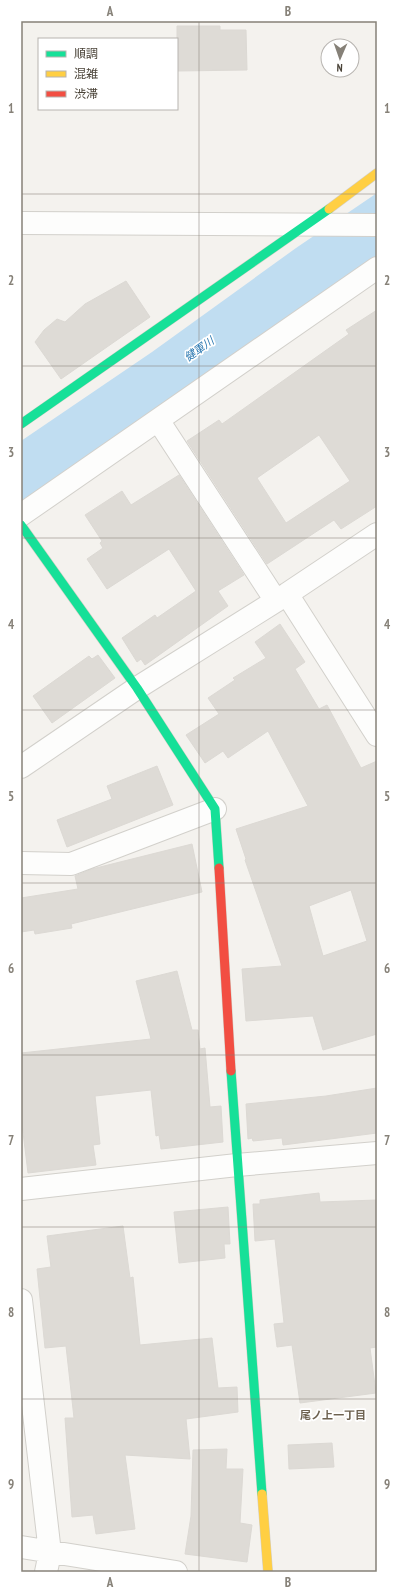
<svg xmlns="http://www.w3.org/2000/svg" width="398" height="1593" font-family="'PT Sans Narrow','Noto Sans JP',sans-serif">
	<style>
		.water { fill: #c0ddf1 }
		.building { fill: #dedbd6; stroke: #dcd9d4; fill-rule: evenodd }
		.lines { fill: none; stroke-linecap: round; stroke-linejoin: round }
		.street-casing { stroke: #d2d0cb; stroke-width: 24 }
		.fast-casing { stroke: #d3cfc5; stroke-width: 10 }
		.slow-casing { stroke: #d3cfc5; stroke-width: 10 }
		.jam-casing { stroke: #d3cfc5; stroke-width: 10 }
		.street { stroke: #fdfdfc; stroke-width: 22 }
		.fast { stroke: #16e098; stroke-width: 9 }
		.slow { stroke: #ffcf43; stroke-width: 9 }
		.jam { stroke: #f24e42; stroke-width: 9 }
		.grid { fill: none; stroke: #868178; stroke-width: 1; stroke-opacity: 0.55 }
		.labels { text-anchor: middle; stroke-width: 3.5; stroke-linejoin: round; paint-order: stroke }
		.water-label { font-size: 11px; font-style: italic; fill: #2e7ab2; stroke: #fff }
		.neighbourhood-label { font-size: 11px; font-weight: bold; fill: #6e6250; stroke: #fff }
		.neatline { fill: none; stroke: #868178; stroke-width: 1.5 }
		.grid-label { font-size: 13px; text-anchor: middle; font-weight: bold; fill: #868178 }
	</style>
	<rect width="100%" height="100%" fill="#f4f2ee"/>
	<path class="water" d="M377,193V258L21,505V441L152,352L296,248Z"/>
	<path class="building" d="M177,26H220V30H246L247,70L177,71Z
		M126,281L150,317L61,379L35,342L44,330L57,319L65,322L85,304Z
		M377,310V506L341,529L334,520L267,564L187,441L219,420L222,424L349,334L346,330ZM319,435L350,481L286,523L257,478Z
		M179,475L244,575L218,591L228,606L145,665L141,659L137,662L122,638L155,615L157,618L196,591L169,549L107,589L87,559L103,548L100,543L102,541L85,515L122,491L131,505Z
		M280,624L305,662L295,669L319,709L327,705L361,768L377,761V1034L323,1050L313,1016L246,1021L242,969L282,966L245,860L246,859L236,829L308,806L268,731L228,758L223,751L205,763L186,735L219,714L208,698L235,680L233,678L266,658L255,642ZM351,890L367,941L323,956L309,906Z
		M98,655L115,678L52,723L33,696L89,656L92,659Z
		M157,766L173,805L67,847L57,820L112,799L107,786Z
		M192,844L202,892L71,924L72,928L35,934L34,930L21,932V898L78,889L75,876L92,869Z
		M177,971L192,1030H198L200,1049L205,1048L210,1107L221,1106L223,1142L161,1149L159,1135L156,1136L151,1090L95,1096L100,1144L93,1145L96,1165L28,1173L21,1116V1053L151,1039L136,981Z
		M377,1088V1133L283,1145L282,1138L253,1141L252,1138L248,1139L246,1104L326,1096Z
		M319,1193L320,1202L377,1200V1347L370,1348L376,1393L300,1403L292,1345L277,1347L274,1324L284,1323L275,1239L255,1241L253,1204H260V1200Z
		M228,1207L230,1244H224L225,1258L179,1263L174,1212Z
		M123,1226L130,1278L133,1277L140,1345L212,1338L218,1388L237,1387L238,1412L186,1419L190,1459L125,1455L135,1529L96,1534L93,1515L72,1517L65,1418H74L66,1346L45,1348L37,1269L51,1267L47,1236Z
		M332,1443L334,1467L289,1469L288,1445Z
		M227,1449L226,1469H243L240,1523L252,1525L247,1562L185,1554L191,1516L193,1450Z"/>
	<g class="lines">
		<defs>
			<path id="street" d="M21,223L377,225
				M158,420L276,601
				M21,515L377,268
				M287,594L377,735
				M21,767L137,688L287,594L377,534
				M21,863L71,864L215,809
				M21,1189L237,1165L377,1153
				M21,1300L50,1553L46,1572
				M21,1547L176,1572"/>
			<path id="fast" d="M21,424L329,209
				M21,525L137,688L215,809L219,868
				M231,1071L262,1494"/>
			<path id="slow" d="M329,209L377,173
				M262,1494L268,1572"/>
			<path id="jam" d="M219,868L231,1071"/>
		</defs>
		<use href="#street" class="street-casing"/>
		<use href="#fast" class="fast-casing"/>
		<use href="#slow" class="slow-casing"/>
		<use href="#jam" class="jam-casing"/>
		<use href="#street" class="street"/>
		<use href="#fast" class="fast"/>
		<use href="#slow" class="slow"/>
		<use href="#jam" class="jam"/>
	</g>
	<path class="grid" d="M199,21V1572M21,194H377M21,366H377M21,538H377M21,710H377M21,883H377M21,1055H377M21,1227H377M21,1399H377"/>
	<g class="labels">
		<g class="water-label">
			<text transform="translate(199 349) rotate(-35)" y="4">健軍川</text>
		</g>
		<g class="neighbourhood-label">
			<text x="333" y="1419">尾ノ上一丁目</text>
		</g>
	</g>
	<rect width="398" height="1593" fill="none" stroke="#ffffff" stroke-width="44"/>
	<rect x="38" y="38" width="140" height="72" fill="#ffffff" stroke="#b7b4b0"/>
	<rect x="46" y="51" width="20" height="6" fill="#16e098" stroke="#b7b4b0"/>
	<text x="74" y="58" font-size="12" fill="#4b4439">順調</text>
	<rect x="46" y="71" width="20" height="6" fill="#ffcf43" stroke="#b7b4b0"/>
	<text x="74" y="78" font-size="12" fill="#4b4439">混雑</text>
	<rect x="46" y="91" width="20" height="6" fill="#f24e42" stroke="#b7b4b0"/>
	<text x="74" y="98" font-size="12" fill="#4b4439">渋滞</text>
	<g transform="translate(340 58) rotate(182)"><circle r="19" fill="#ffffff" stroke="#b7b4b0"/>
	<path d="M0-3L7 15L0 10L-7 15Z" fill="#868178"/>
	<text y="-6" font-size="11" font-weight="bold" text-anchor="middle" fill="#4b4439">N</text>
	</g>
	<rect x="22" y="22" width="354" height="1549" class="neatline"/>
	<g class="grid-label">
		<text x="110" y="16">A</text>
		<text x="288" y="16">B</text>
		<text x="11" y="113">1</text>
		<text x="387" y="113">1</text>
		<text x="11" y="285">2</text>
		<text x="387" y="285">2</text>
		<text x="11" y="457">3</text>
		<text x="387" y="457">3</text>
		<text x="11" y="629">4</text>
		<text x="387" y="629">4</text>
		<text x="11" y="801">5</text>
		<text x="387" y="801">5</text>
		<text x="11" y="973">6</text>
		<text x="387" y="973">6</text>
		<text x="11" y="1145">7</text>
		<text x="387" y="1145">7</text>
		<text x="11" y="1317">8</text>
		<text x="387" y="1317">8</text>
		<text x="11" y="1489">9</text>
		<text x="387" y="1489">9</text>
		<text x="110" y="1587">A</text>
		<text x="288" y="1587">B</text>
	</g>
</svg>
